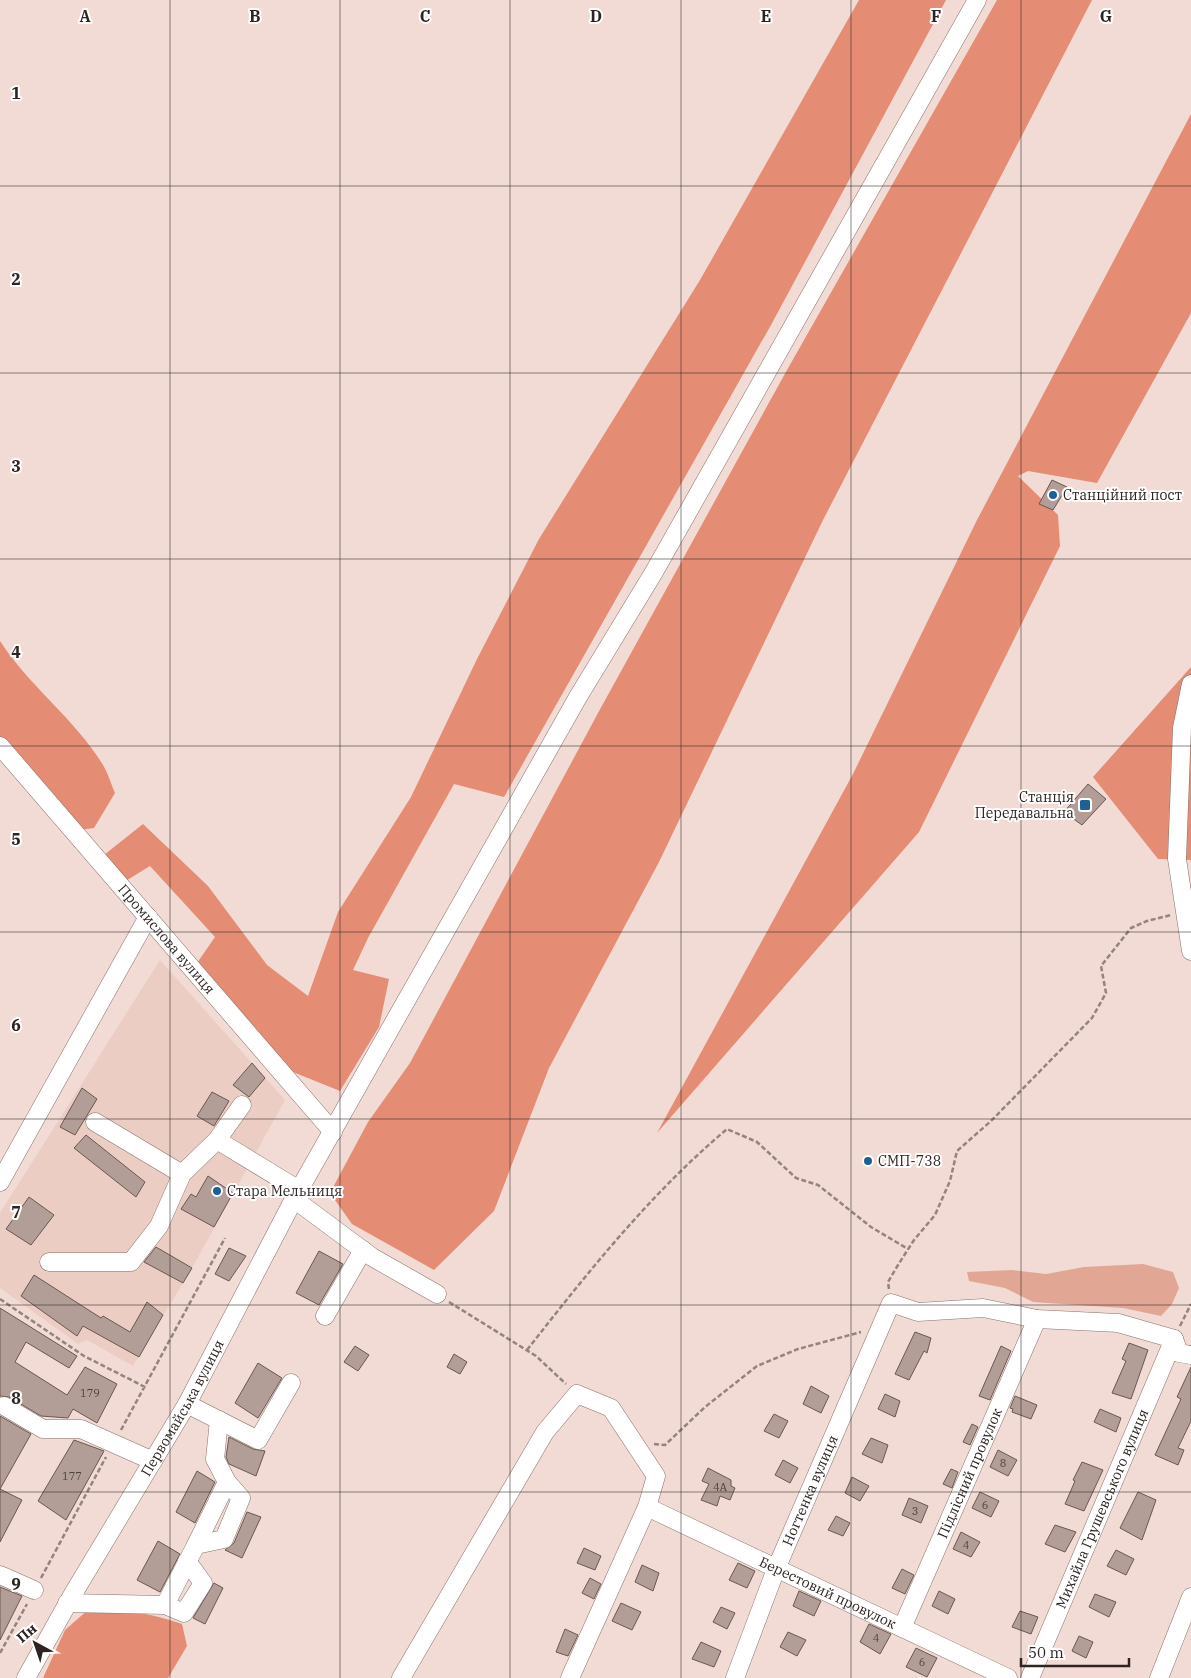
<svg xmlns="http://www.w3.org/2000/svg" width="1191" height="1678" font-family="'IBM Plex Serif',serif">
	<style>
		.built { fill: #eccdc4 }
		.green { fill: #e2a695 }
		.forest { fill: #e48c74 }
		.building { fill: #b39d97; stroke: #6a5751 }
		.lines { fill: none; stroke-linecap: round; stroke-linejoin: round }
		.minor-casing { stroke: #87736d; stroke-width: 19 }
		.path { stroke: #94847f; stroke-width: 2.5; stroke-dasharray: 5 2.5; stroke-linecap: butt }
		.minor { stroke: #fff; stroke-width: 18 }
		.grid { fill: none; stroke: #2d2422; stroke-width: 1; stroke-opacity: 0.55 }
		.poi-dot { fill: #1b6195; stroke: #fff; stroke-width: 2 }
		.labels { text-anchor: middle; stroke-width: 4; stroke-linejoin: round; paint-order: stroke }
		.number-label { font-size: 11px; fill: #4e423f }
		.poi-label { font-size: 14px; fill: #2d2422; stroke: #fff; text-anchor: start }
		.street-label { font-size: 14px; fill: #2d2422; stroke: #fff }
		.grid-label { font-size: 16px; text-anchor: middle; font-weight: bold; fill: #2d2422; stroke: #fff; stroke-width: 4; stroke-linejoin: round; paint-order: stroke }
	</style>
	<rect width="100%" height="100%" fill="#f2dbd4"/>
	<path class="built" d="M160,960L285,1100L192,1268L133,1366L87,1340L78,1344L0,1288V1213Z"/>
	<path class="green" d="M1143,1264L1173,1272L1179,1288L1172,1304L1161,1316L1123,1308L1033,1302L1005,1288L969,1281L967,1272L1012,1270L1046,1274L1084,1267Z"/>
	<path class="forest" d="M859,0H946L771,325L504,797L454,784L368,938L353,970L389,979L379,1027L340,1091L293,1072L197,963L215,937L150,866L124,882L104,855L143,824L208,886L267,965L308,996L338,912L411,797L477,659L539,539L700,280Z
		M997,0H1092L823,520L659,862L549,1068L494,1211L434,1270L352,1224L330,1193L368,1122L410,1063L598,713L787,370Z
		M1191,114V313L1097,483L1028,471L1018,476L1058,515L1060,546L919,832L657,1133L853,774L977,520Z
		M0,641C29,686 75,719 103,765C108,773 111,784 115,793L94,828L80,830L0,738Z
		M1191,667V860L1158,859L1093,777Z
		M89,1609C122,1609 151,1613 182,1624L187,1646L168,1678H43L65,1630Z"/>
	<path class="building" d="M1052,480L1067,487L1053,510L1039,504Z
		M1088,784L1106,799L1082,825L1064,812Z
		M252,1063L265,1078L249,1097L233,1085Z
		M82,1088L97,1099L75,1135L60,1127Z
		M212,1092L229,1101L214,1126L197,1116Z
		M86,1135L145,1182L136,1197L74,1148Z
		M208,1176L233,1193L214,1227L181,1209L191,1194L196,1197Z
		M29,1197L54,1215L31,1245L6,1229Z
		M156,1247L192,1268L183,1283L144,1262Z
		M229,1248L246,1256L229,1281L215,1274Z
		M319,1251L343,1264L319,1305L296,1293Z
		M34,1275L101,1318L103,1316L130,1332L147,1302L163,1315L139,1357L83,1326L77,1336L21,1296Z
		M0,1308L77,1356L69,1368L26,1342L15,1362L67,1395L85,1367L117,1384L97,1423L73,1409L68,1418L41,1416L9,1397L0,1396Z
		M915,1332L931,1338L927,1353L924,1351L909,1380L895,1374Z
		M1129,1343L1148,1350L1131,1399L1112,1393L1126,1361L1122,1359Z
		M355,1346L369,1355L358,1371L344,1362Z
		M1001,1346L1011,1351L990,1400L979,1396Z
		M454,1354L467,1362L460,1374L447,1367Z
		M258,1363L282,1378L258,1418L235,1403Z
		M1191,1367V1421L1178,1448L1184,1450L1178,1465L1155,1455L1181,1399L1177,1397Z
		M811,1386L829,1396L821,1413L803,1404Z
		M885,1394L900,1401L895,1417L878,1409Z
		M1015,1396L1037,1405L1031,1419L1012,1412L1013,1409L1010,1408Z
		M1100,1409L1121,1418L1116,1432L1094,1422Z
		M774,1414L788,1421L779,1438L764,1431Z
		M0,1416L31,1434L0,1489Z
		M972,1424L978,1427L970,1445L963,1442Z
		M229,1437L253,1449L265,1451L256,1476L229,1464L226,1457Z
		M871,1438L888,1445L882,1463L862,1454Z
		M74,1440L104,1451L66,1520L38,1501Z
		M998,1450L1017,1460L1008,1476L990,1467Z
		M783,1460L798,1468L790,1483L775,1475Z
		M1082,1462L1103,1470L1084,1511L1065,1504L1075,1481L1073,1480Z
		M708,1468L731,1480V1486L735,1488L730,1500L720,1496L717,1506L701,1500L709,1484L702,1481Z
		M951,1469L958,1472L952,1488L943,1484Z
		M197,1471L215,1482L195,1523L176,1512Z
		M852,1477L869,1486L860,1501L845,1493Z
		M0,1489L22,1500L0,1542Z
		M980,1492L999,1501L991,1517L972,1508Z
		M1138,1492L1156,1500L1142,1540L1120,1528Z
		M909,1498L928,1506L921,1523L902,1515Z
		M247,1512L261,1517L242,1558L225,1550L234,1543Z
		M836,1516L850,1523L843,1536L828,1530Z
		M1055,1525L1076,1532L1065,1552L1045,1544Z
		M961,1532L980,1542L971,1557L953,1549Z
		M158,1541L180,1554L160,1592L137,1580Z
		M584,1548L601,1556L595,1570L577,1563Z
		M1116,1550L1134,1559L1126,1575L1107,1566Z
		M738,1563L755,1571L747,1588L729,1580Z
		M642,1565L659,1573L653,1591L635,1582Z
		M902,1569L914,1575L905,1594L892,1588Z
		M590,1578L601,1584L594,1599L582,1593Z
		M214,1583L223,1588L205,1624L193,1618Z
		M0,1587L22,1596L0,1640Z
		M799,1591L821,1601L814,1616L793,1606Z
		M939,1591L955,1599L948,1614L932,1606Z
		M1095,1594L1116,1602L1109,1617L1089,1607Z
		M621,1603L641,1612L632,1630L612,1621Z
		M721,1607L735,1613L727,1629L713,1622Z
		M1020,1611L1038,1617L1031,1634L1012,1627Z
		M869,1624L891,1634L880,1654L860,1642Z
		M565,1629L578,1635L568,1656L556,1652Z
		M788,1632L806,1640L797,1656L780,1647Z
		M1079,1636L1093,1642L1086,1658L1072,1651Z
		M701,1642L721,1651L714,1667L692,1659Z
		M916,1648L937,1658L927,1677L906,1667Z"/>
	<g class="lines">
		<defs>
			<g id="minor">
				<path d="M1191,684L1182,728L1177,859L1191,951"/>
				<path id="s1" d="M0,746L333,1132"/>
				<path d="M95,1122L182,1174"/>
				<path d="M217,1140L242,1105"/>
				<path d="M0,1182L148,917"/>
				<path d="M294,1199L372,1257L437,1294"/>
				<path d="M49,1262H131L159,1226L182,1174L217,1140L299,1190"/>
				<path d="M325,1316L363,1250"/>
				<path d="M187,1404L258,1440L291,1383"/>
				<path d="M4,1406L43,1429H81L153,1461"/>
				<path id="s2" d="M647,1507L1008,1678"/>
				<path d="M196,1545L227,1482"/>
				<path d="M0,1575L34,1590"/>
				<path d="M67,1603L165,1605L196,1545L224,1539L241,1498L227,1482L215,1459L219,1420"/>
				<path d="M165,1605L184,1613L203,1583L187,1561"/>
				<path id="s3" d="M902,1628L1037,1319"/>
				<path id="s4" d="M26,1678L73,1594L187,1404L294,1199L578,697L654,572L977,0"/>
				<path d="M401,1678L545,1432L577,1394L611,1408L656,1476L647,1507L570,1678"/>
				<path id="s5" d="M735,1678L776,1569L891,1303L918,1312L983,1308L1037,1319L1118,1323L1174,1339L1179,1353L1191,1355"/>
				<path id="s6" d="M1030,1678L1174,1339"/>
				<path d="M1159,1678L1191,1597"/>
			</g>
		</defs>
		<use href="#minor" class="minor-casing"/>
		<path class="path" d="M889,1289L888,1282L898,1265L914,1240L935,1215L950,1181L957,1151L991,1121L1092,1018L1106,993L1101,966L1131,928L1147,921L1171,915
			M0,1299L84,1356L145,1387
			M449,1302L536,1356L566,1384
			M1180,1326L1191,1304
			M527,1350C588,1272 651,1193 727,1129L757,1142L796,1178L818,1185L871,1227L908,1249
			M121,1430L225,1238
			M654,1444L665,1445L705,1407L757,1366L798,1349L861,1332
			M41,1578L106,1457
			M0,1653L27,1604"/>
		<use href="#minor" class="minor"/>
	</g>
	<path class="grid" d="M170,0V1678M340,0V1678M510,0V1678M681,0V1678M851,0V1678M1021,0V1678M0,186H1191M0,373H1191M0,559H1191M0,746H1191M0,932H1191M0,1119H1191M0,1305H1191M0,1492H1191"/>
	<g class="poi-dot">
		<circle cx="1053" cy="495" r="5"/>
		<rect x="1079" y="799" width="12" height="12" rx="2.5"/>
		<circle cx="868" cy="1161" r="5"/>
		<circle cx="217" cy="1191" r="5"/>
	</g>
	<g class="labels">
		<g class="number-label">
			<text x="90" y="1397">179</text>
			<text x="1003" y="1467">8</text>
			<text x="72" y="1480">177</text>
			<text x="720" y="1491">4А</text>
			<text x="985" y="1509">6</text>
			<text x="915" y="1515">3</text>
			<text x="966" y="1549">4</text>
			<text x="876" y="1642">4</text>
			<text x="922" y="1666">6</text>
		</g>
		<g class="poi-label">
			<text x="1063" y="500">Станційний пост</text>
			<text x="1074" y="802" text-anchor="end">Станція<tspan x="1074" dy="16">Передавальна</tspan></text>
			<text x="878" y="1166">СМП-738</text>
			<text x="227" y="1196">Стара Мельниця</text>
		</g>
		<g class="street-label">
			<text dy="5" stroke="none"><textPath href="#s1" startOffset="255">Промислова вулиця</textPath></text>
			<text dy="5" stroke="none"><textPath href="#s4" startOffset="312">Первомайська вулиця</textPath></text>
			<text dy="5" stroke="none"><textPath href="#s3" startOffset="169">Підлісний провулок</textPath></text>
			<text dy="5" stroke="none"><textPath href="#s5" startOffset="202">Ногтенка вулиця</textPath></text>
			<text dy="5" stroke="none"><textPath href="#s6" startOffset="184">Михайла Грушевського вулиця</textPath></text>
			<text dy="5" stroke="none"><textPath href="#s2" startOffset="200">Берестовий провулок</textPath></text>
		</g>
	</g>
	<g class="grid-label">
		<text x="85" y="22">A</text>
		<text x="255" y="22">B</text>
		<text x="425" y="22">C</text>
		<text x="596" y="22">D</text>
		<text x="766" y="22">E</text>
		<text x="936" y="22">F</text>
		<text x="1106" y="22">G</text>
		<text x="16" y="99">1</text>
		<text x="16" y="285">2</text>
		<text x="16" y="472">3</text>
		<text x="16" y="658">4</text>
		<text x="16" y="845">5</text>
		<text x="16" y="1031">6</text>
		<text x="16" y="1218">7</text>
		<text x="16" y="1404">8</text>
		<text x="16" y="1590">9</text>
	</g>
	<g transform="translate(35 1643) rotate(320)" stroke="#ffffff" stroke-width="4" paint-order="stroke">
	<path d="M0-4L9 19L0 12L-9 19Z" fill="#2d2422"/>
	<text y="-8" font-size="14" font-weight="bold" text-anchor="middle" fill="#2d2422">Пн</text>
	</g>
	<path d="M1021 1658v8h108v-8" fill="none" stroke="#2d2422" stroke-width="2.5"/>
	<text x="1028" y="1658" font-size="15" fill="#2d2422" stroke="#ffffff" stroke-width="4" paint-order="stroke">50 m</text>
</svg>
